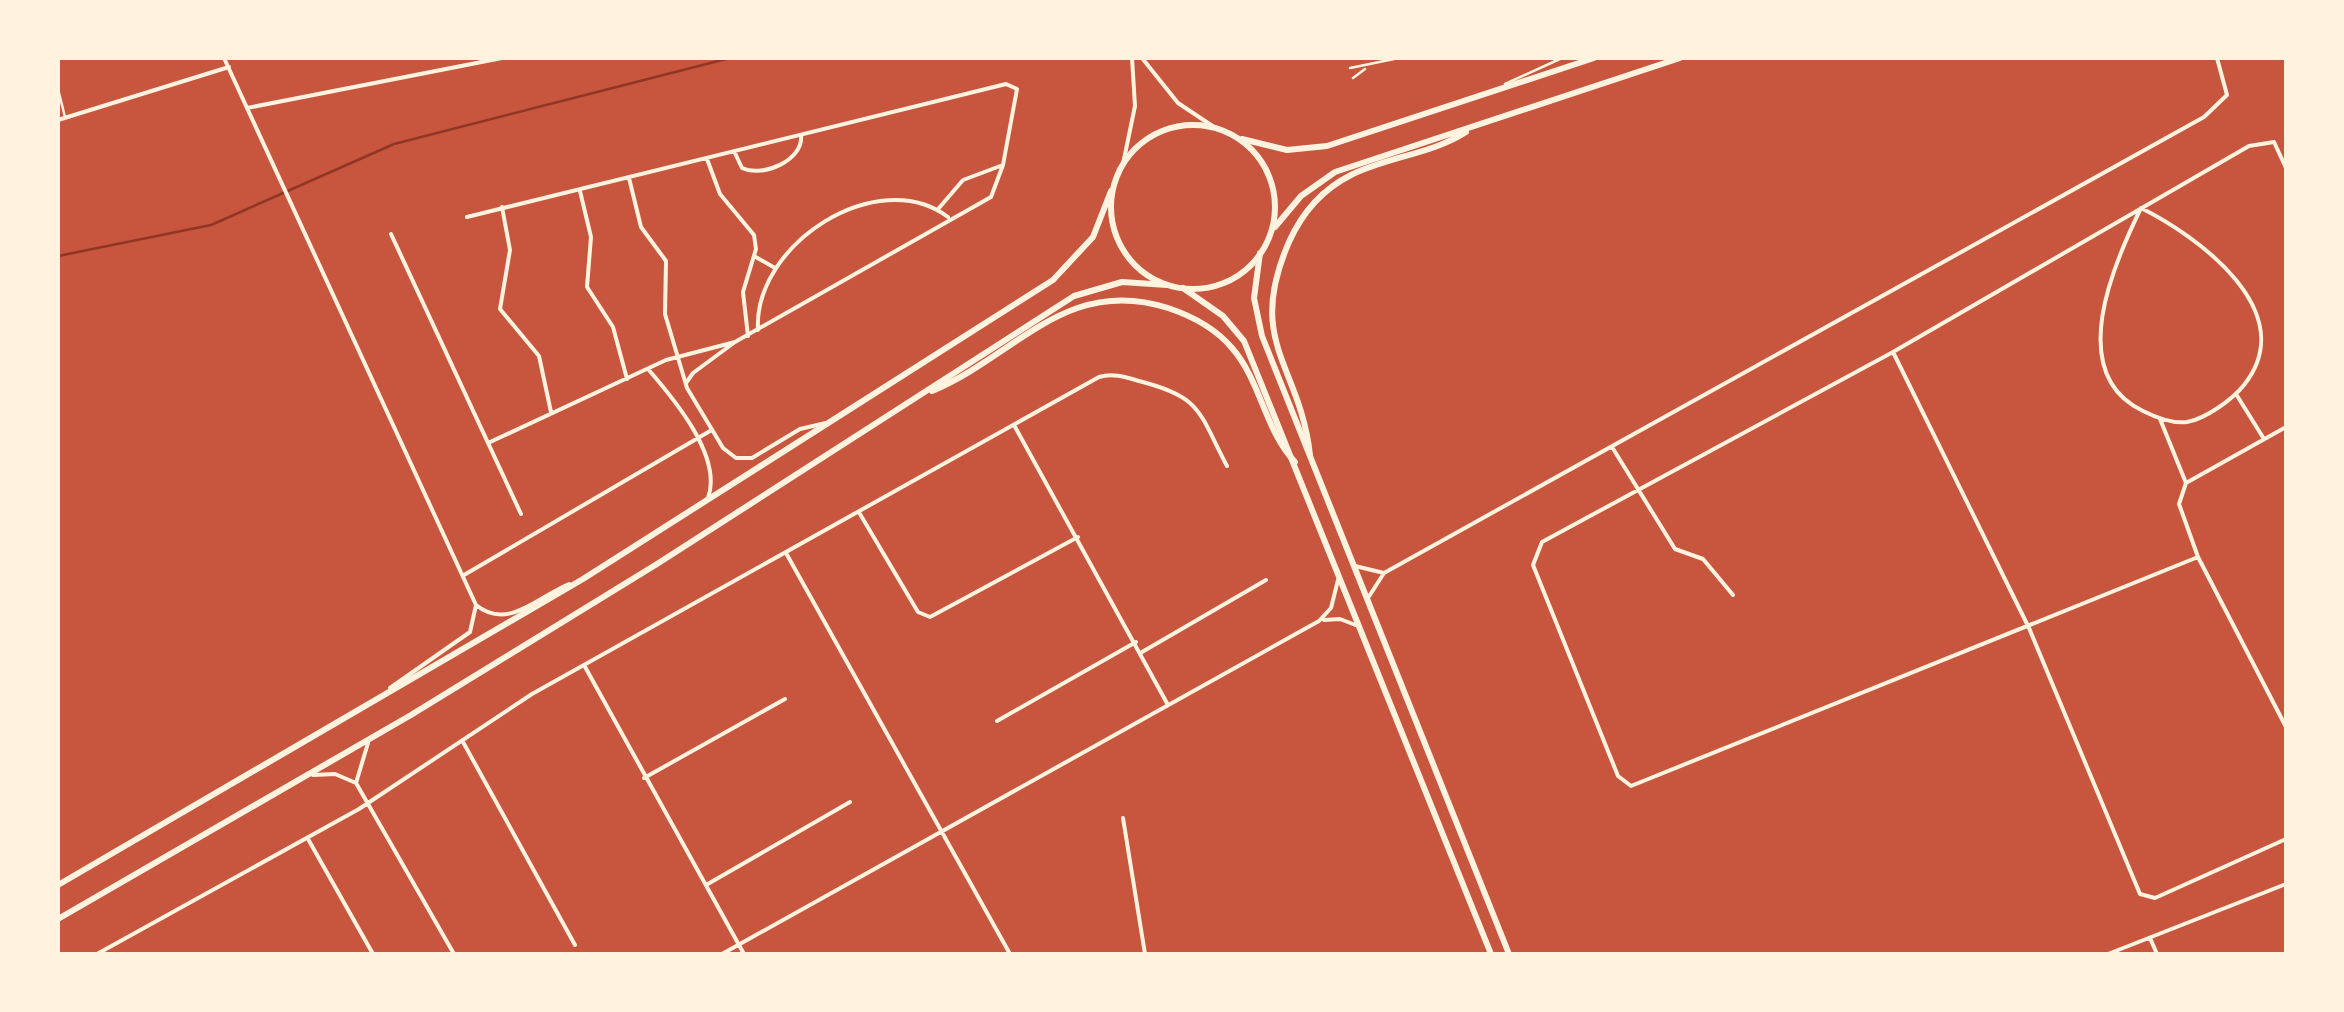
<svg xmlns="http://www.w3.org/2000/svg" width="2344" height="1012" font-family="Arial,sans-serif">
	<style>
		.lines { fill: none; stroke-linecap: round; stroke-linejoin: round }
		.stream { stroke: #8f3625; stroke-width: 2.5 }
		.service { stroke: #fff3e0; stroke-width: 2.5 }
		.minor { stroke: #fff3e0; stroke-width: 4 }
		.secondary { stroke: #fff3e0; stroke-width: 6 }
		.primary { stroke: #fff3e0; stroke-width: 6 }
	</style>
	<rect width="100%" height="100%" fill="#c8553d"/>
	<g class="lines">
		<path class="stream" d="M58,256L211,225L394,144L730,58"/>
		<path class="service" d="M1350,68L1399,58
			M1353,78L1365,69
			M1505,84L1562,58
			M58,89L65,117"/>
		<path class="minor" d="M224,58L476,605L470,632L390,688
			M1142,58L1178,103L1217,129
			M247,108L502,58
			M58,120L229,67
			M734,151L742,168C763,178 804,160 801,135
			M707,159L720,194L754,235L756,249L743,292L748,336
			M1123,164L1135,106L1132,58
			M629,178L641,227L666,261L665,314L687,388L723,448L736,458H752L800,429L826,423
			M580,191L591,237L587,287L613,327L627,379
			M502,207L510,250L500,309L539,356L551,412
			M939,208L963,180L1003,165
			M2141,208C2199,237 2302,312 2244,385C2232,400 2205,419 2187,422C2172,424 2155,417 2143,411C2065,374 2113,265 2141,208Z
			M467,217L1006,84L1017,89L1003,165L991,197L735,342L666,360L488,443
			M391,234L521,514
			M754,256L775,268
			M758,330C753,244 878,164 948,217
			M1893,352L2029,628L2140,894L2155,898L2286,839
			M648,369C674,399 723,457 708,498
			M686,383L693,373L735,342
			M2236,394L2264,439
			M2160,419L2186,483
			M1014,425L1168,705
			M2286,427L2186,483L2179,504L2198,557L2286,727
			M1612,447L1675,549L1703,559L1733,595
			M860,514L918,612L930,617L1078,537
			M786,553L1010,954
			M2198,557L1631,786L1618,776L1533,565L1542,542L1893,352L2249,146L2274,142L2286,168
			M1355,566L1384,573
			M464,575L710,431
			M1368,598L1384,573L2204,117L2227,95L2217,58
			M476,605C508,631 537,597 569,584
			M1324,620L1340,619L1358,626
			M1142,652L1266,580
			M584,665L744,954
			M997,721L1136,642
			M463,742L575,945
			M368,743L356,783L454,954
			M313,775L335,774L356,783
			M644,778L785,699
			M1123,818L1145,954
			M308,839L373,954
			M706,885L850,802
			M2150,938L2157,954
			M97,954L359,809L532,694L1099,377C1113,373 1125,377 1139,381C1202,397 1198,411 1227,466
			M722,954L1319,621L1331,608L1338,580
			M2108,954L2286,884"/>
		<path class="secondary" d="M1260,253L1254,298L1262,336L1509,954
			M1183,288L1223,316L1244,341L1491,954"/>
		<path class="primary" d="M1111 207a82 82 0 1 1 164 0a82 82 0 1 1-164 0Z
			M1242,139L1287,150L1327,146L1594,58
			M1275,227L1301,196L1335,172L1680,58
			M932,391C1016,356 1066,275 1168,308C1192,316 1216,329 1232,348C1261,381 1265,431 1295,462
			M1310,455C1300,364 1245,343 1289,242C1302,213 1323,189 1351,175C1387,157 1432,154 1466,132
			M58,885L583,579L1053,280L1093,237L1111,191
			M58,919L411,715L657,564L1074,296L1122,282L1167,285"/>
	</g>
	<rect width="2344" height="1012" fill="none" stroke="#fff3e0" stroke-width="120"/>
</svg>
